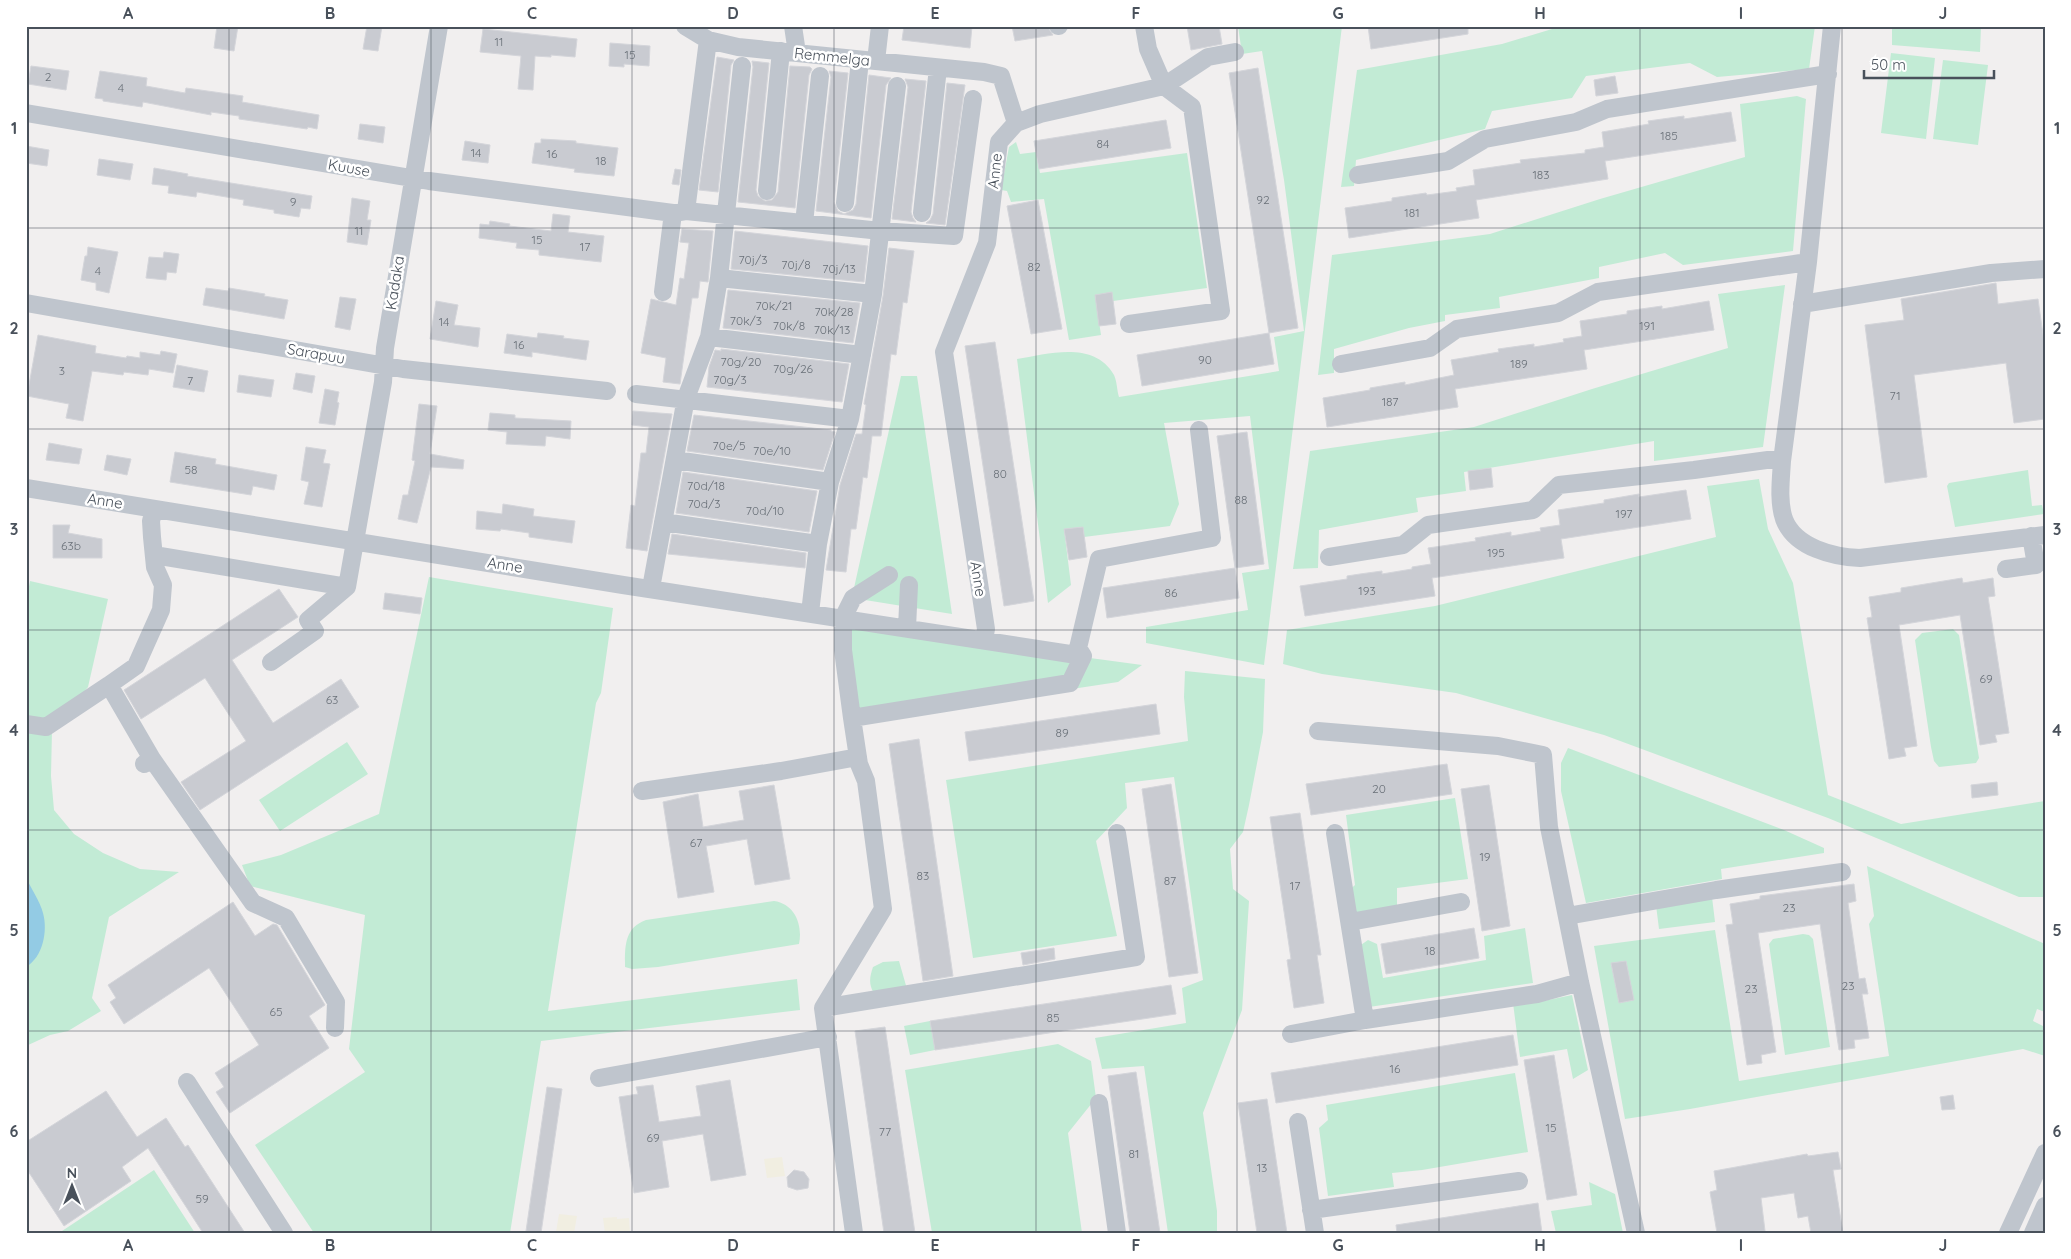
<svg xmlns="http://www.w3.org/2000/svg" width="2071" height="1259" font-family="Quicksand,sans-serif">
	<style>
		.green { fill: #c2ebd5 }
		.sand { fill: #f1eee1 }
		.water { fill: #93cbe4 }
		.building { fill: #c9cbd1; stroke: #d4d5da }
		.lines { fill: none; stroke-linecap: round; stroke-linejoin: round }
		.minor { stroke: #bfc5cd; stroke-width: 18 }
		.grid { fill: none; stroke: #49515b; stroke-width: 1; stroke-opacity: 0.55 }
		.labels { text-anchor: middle; stroke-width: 5; stroke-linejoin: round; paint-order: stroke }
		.number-label { font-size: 12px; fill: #697078 }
		.street-label { font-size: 15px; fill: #49515b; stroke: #fff }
		.neatline { fill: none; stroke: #49515b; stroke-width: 2 }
		.grid-label { font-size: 16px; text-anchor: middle; font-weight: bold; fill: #49515b }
	</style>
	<rect width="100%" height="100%" fill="#f1efef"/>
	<path class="green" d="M1238,26H1342L1264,665L1146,643V627L1248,610L1242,573L1269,569L1250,416L1164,423L1179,504L1170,526L1084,537L1083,527L1064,529L1071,585L1048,603L1017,359C1048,354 1094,340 1114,375C1117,381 1117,391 1119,397L1279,371L1274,337L1304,331L1284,180L1262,51L1242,54Z
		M1562,26H1815L1809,69L1717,77L1690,63L1586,76L1572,98L1492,111L1485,129L1356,160L1354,186L1341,187L1357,70L1502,44Z
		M1892,26H1981L1980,52L1892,45Z
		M1891,53L1935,58L1926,139L1881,133Z
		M1943,60L1988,65L1978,145L1933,139Z
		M1797,96L1806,99L1793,251L1683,265L1665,253L1599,267V278L1499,297L1500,308L1445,315V321L1409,328L1334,349V373L1318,375L1332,255L1490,234L1600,199L1745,157L1740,104Z
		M1016,142L1020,154L1036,152L1040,173L1187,153L1207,288L1113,301L1111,293L1095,295L1101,335L1069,340L1044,199L1011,202L1007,191L1001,190L1009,147Z
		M1785,285L1763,447L1654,461V441L1464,472L1466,491L1416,498L1418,512L1319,530L1318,568L1293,569L1310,451L1474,427L1592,389L1728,348L1718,294Z
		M901,376H917L952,614L865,600L854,588Z
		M2028,470L2032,506L2042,505L2044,514L1955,527L1947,486L1949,483Z
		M1759,479L1768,529L1793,583L1828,795L1901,824L2045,801V897H2019L1828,818L1604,735L1456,693L1322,674L1283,664L1287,630L1435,606L1716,537L1707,486Z
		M429,577L613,608L601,693L596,703L548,1011L797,979L800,1010L541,1041L510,1233H314L255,1145L365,1072L349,1049L365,915L250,886L242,865L281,855L379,814Z
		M30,581L108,599L88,687L52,730L51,776L54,810L74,834L103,853L140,869L179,872L109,917L92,998L101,1011L68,1031L50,1035L26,1046V603Z
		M838,625L1105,660L1142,665L1118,682L854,722Z
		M1953,629L1959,635L1979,758L1976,763L1939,767L1934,761L1931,747L1915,640L1922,633Z
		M1185,671L1265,679L1263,732L1249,805L1243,832L1230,849L1233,889L1249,901L1242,1010L1203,1113L1217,1211V1233H1168L1144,1066L1102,1069L1095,1038L1186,1023L1182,988L1203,980L1174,777L1125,783L1127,808L1096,841L1117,936L973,958L946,780L1188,741L1184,697Z
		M347,742L368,774L280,831L259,800Z
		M1568,748L1784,830L1824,848V853L1721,869L1722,879L1586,903L1561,791V763Z
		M1455,798L1468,879L1397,888V911L1344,920L1341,898L1355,885L1346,815Z
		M1867,866L2045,944V1012L2037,1009L2033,1021L2045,1027V1056L2023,1049L1690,1109L1625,1119L1594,946L1715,930L1739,1081L1889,1056L1869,924L1874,916Z
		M1712,897L1715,922L1659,929L1656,905Z
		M774,901C795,904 803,925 799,944L658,967L632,969L625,967C625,947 624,928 646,920Z
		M1525,928L1533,983L1369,1007L1358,947L1368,940L1377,944L1383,978L1486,960L1484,936Z
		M1803,934L1809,935L1813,939L1830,1047L1785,1055L1769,944L1773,939Z
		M899,961L907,989L874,993C868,984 870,976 873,967L883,962Z
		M1572,995L1588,1070L1573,1079L1567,1049L1520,1057L1513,1003H1534Z
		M930,1021L935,1050L910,1055L904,1026Z
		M1058,1044L1091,1061L1096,1098L1068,1133L1082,1233H932L905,1070Z
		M1515,1073L1528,1152L1422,1170L1392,1173L1394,1187L1328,1196L1319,1128L1328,1120L1326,1105Z
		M154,1170L195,1233H59Z
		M1589,1182L1615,1194L1623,1233H1556L1551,1211L1592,1205Z"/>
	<path class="sand" d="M782,1157L785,1176L767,1178L764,1159Z
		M559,1214L577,1216L574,1233L556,1232Z
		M617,1217V1219L629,1218L630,1233H605L603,1218Z"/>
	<path class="water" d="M26,877C31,889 40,901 43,913C48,931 43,957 26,967Z"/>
	<path class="building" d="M217,26H238L234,51L214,48Z
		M367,26H382L378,51L363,49Z
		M904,26H972L970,48L902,40Z
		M1012,26H1047L1053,35L1015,41Z
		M1187,26H1219L1222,44L1191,50Z
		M1368,26H1468V34L1371,49Z
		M483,29L577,39L575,57L551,55V57L535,56L533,90L518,89L521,56L480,52Z
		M610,43L650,46L649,66L624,64V67L609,66Z
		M717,57L734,60L731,65L718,192L699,190Z
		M752,61L769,63L756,190L758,196L765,201L772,200L778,192L790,66L810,67L812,69L809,75L795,208L738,202L753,67Z
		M31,66L69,71L66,90L28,84Z
		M1258,68L1298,328L1269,333L1229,73Z
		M100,71L147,78L146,86L185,93L186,88L243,96L242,102L319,115L317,129L308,127L307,129L239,119V116L211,112V115L143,102L142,107L103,101V99L95,98Z
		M829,71L848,73L834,202L838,211L844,214L853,210L856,204L869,75L891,78L886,85L871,218L816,211L831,77Z
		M1615,76L1618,93L1596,96L1594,80Z
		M905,79L926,81L911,212L913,218L916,222L892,219L908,87Z
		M947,83L965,85L945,225L926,223L930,220L933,214Z
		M1731,112L1736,141L1605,161L1608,179L1476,200L1479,218L1349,238L1345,208L1392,201V198L1426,193L1427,195L1457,191L1456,188L1475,185L1473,170L1521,163L1520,160L1585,153V150L1604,147L1602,132L1649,124L1648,121L1684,116V119Z
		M1166,120L1171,148L1039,169L1034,141Z
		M360,124L385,127L383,143L358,139Z
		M541,139L576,141V143L618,148L614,176L574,172L575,169L532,163L535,143H541Z
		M465,141L490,145L488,163L462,160Z
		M26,146L49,150L47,166L26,163Z
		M99,159L133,164L130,180L97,175Z
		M154,168L188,174L187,176L312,196L310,209L301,208L299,217L274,213V210L243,205L244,200L197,192L196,197L168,193L169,186L152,184Z
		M675,169L681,170L679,185L672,184Z
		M352,198L370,201L367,220H371L367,245L347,242Z
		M1038,200L1062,329L1031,334L1007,206Z
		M553,214L570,216L568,232L604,236L601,262L539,255V250L516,248L517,243L479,238L480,224L489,225L490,221L510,224L509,226L551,231Z
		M682,229L713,231L708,282L700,281L698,298H692L680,384L663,382L666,358L641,353L651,299L676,305L680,278L684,279L689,243L680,242Z
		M735,231L868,246L864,282L731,269Z
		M88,247L118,252L109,293L96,290V283L81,280L85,256H87Z
		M889,248L914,251L907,303L903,302L896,355L891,354L881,436H872L867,478L863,477L856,529H851L846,572L826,570L840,485L856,434H862L866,405L864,404L883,296Z
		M164,252L179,254L176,273L167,272L166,280L146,278L149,257L163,258Z
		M1996,283L1998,304L2038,299L2045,349V419L2014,423L2006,363L1914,375L1927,477L1885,483L1865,325L1904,320L1901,299Z
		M206,288L228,291L229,288L265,294L264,296L288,300L284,319L203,305Z
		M728,290L860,303L853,343L723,328Z
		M1112,292L1116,324L1099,326L1095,295Z
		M340,297L356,299L350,330L335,327Z
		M436,301L458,305L454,325L480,328L478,347L430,339Z
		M1709,301L1714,330L1584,350L1587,369L1455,389L1458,407L1327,427L1323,398L1370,390V388L1405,382V385L1454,375L1451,360L1499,352L1498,349L1534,344V347L1564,342L1563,339L1582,336L1580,321L1627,314V311L1662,306V309Z
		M538,333L564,336L563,338L589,341L586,360L532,352V357L504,353L507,334L537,338Z
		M1269,333L1274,364L1142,386L1137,355Z
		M38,335L96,346L95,353L126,358L127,356L140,358V352L160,355L161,351L177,354L173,373L149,369L148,375L124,372L123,375L92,371L83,421L66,418L69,404L27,396Z
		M995,342L1034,601L1004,606L965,346Z
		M721,349L849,364L842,402L707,387L709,367L715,350L721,351Z
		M177,365L208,371L204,392L173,387Z
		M296,373L315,376L312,393L293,389Z
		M239,375L274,380L271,397L237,392Z
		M325,389L339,392L337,402L339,403L335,425L319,423Z
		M419,404L437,406L430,454L464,460L463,469L431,467L417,523L398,519L403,495H408L415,461L412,460Z
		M633,411L672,414L647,551L626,548L631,505L635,506L641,453H646L649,427L632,425Z
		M490,413L515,415V418L571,421L570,439L546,436L545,446L506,444L507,432L488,430Z
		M694,415L831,430V431L835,432L823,470L687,451Z
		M1247,432L1264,564L1235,568L1217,436Z
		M49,443L82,449L79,464L46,460Z
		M306,447L326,450L323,463L330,464L322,507L304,504L309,482L301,480Z
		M175,452L216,459L215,464L277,475L274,490L253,486L251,495L170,482Z
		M107,455L131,459L127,475L104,470Z
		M1491,468L1493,487L1470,490L1468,471Z
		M683,472L817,491L809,532L676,513Z
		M1686,490L1691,519L1561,539L1564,558L1432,578L1435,596L1305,616L1300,586L1347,579V576L1360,574L1382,571V574L1412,569V567L1431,564L1428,548L1476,541L1475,538L1511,532V536L1541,531L1540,528L1560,525L1558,510L1604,503V500L1639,494V497Z
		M503,504L534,509L533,516L575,521L572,543L529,537V533L501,529L500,531L476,529L477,511L502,514Z
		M53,525H70L68,533L102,539V558H53Z
		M1083,527L1087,557L1069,560L1064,529Z
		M672,534L806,553L805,568L668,554Z
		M1235,568L1239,598L1107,618L1103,588Z
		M1962,578L1963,583L1993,578L1995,596L1988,597L2009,733L1995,735L1997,742L1980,745L1960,615L1899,625L1917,746L1904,748L1906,756L1889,759L1867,618L1872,617L1869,597L1901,592V588Z
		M279,589L298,617L232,660L273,723L341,679L359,707L200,810L181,782L246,741L205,678L141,719L124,690Z
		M385,593L422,598L420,614L383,609Z
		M1156,704L1160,734L969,761L965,732Z
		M919,739L953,976L923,981L889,744Z
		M1447,764L1452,794L1311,815L1306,784Z
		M1997,782L1998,795L1972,798L1971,785Z
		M1171,784L1198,973L1169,977L1142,789Z
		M774,785L790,879L755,885L747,839L706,846L714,892L678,898L663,802L698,794L703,827L744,820L739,791Z
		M1489,785L1510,926L1482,931L1461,789Z
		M1300,813L1321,955H1317L1324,1003L1294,1008L1287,960L1291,959L1270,817Z
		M1854,884L1856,901L1848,903L1859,979L1865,978L1868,994H1862L1869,1038L1854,1040L1855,1048L1839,1050L1820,924L1758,933L1776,1052L1761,1055L1762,1063L1747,1065L1726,925L1733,924L1730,904L1760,899V896Z
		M233,902L255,936L273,924L277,925L325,1005L309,1016L329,1048L230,1113L216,1092L224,1087L215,1073L259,1045L209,968L124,1024L110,1002L116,998L108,985Z
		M1474,928L1479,958L1386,974L1381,944Z
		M1054,948L1055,959L1023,965L1021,953Z
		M1626,961L1634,1000L1619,1003L1611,963Z
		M1171,985L1176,1014L935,1050L930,1021Z
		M885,1027L915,1233H884L855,1031Z
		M1513,1035L1518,1065L1276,1103L1271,1073Z
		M1554,1055L1577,1195L1547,1200L1524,1060Z
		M1136,1072L1160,1233H1130L1108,1076Z
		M730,1080L746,1175L711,1181L703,1134L662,1141L669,1187L634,1193L619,1097L638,1094L636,1087L653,1085L659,1122L701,1116L696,1086Z
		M547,1087L562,1089L541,1233H538L526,1231Z
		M106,1091L137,1137L166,1118L185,1147L188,1145L245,1233H203L148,1148L122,1167L131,1181L64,1226L26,1168V1142Z
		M1953,1095L1955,1109L1942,1110L1940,1097Z
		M1267,1099L1287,1233H1257L1238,1103Z
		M1838,1152L1841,1169L1833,1170L1843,1233H1811L1808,1216L1798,1218L1794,1193L1761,1198L1765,1231L1717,1233L1710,1192L1717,1190L1714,1171L1807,1154L1808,1156Z
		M794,1170L804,1172L809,1179L808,1188L797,1190L788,1187L787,1177Z
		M1538,1203L1542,1233H1397L1396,1225Z"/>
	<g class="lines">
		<path class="minor" d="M685,26L708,40L738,47L984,72L1001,76L1016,123
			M793,26L797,53
			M1058,26H1059
			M1832,26L1808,262L1782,461C1781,479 1778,501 1784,519C1795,548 1834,557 1860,558L2045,535
			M876,61L880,26
			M26,113L429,181L673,213L686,211L881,231L954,236L973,99
			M1358,175L1448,161L1485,139L1576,122L1607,109L1828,74
			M767,191L781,51
			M845,203L860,60
			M686,211L708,40
			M922,213L938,68
			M804,223L820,76
			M719,278L873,294
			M663,292L673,213
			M26,303L403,369L607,391
			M1802,304L1991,273L2045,269
			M1129,324L1221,311L1192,107L1164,86L1148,49L1144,26
			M709,337L862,355
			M1341,364L1430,348L1457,329L1558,313L1598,292L1808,262
			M636,394L850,419
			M675,460L830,482
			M26,488L623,585L1083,656
			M663,522L818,544
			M154,555L347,587L383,382L385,348L439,26
			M1329,557L1403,545L1428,525L1533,510L1559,485L1694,470L1782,458
			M2006,569L2036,565L2031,536
			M651,588L686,398L709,337L719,278L742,66
			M810,613L818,544L830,482L850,419L873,294L897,86
			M907,628L909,585
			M984,640L986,629L944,352L987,243L999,142L1016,123L1040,114L1164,86L1208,57L1235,52
			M1083,656L1078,648L1099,559L1212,538L1199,430
			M271,662L315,631L308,620L347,587
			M852,718L1070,683L1083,656
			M26,724L46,727L109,685
			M1318,731L1498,746L1543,755L1549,827L1580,982L1636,1233
			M152,759L253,903L286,918L336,1002L335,1028
			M144,764L152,759L109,685L136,666L161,610L163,585L155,567L152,537L151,521L154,510
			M642,791L781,771L858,757
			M1335,833L1365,1020
			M1567,916L1716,890L1842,872
			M1350,922L1461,902
			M823,1008L1136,957L1117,833
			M1291,1034L1365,1020L1537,994L1580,982
			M599,1078L828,1037
			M187,1082L284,1233
			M1099,1103L1117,1233
			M1298,1122L1315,1233
			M1311,1210L1519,1181
			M854,1233L823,1008L883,909L866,781L859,764L852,718L843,650V618L853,598L889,575
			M2008,1233L2045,1153
			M2033,1233L2045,1206"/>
	</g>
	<path class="grid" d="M229,26V1233M431,26V1233M632,26V1233M834,26V1233M1036,26V1233M1237,26V1233M1439,26V1233M1640,26V1233M1842,26V1233M26,228H2045M26,429H2045M26,630H2045M26,830H2045M26,1031H2045"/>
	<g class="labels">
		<g class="number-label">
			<text x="499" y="46">11</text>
			<text x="630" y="59">15</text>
			<text x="48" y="81">2</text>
			<text x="121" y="92">4</text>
			<text x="1669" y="140">185</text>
			<text x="1103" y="148">84</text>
			<text x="476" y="157">14</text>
			<text x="552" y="158">16</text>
			<text x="601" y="165">18</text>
			<text x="1541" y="179">183</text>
			<text x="1263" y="204">92</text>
			<text x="293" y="206">9</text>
			<text x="1412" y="217">181</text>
			<text x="359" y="235">11</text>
			<text x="537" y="244">15</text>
			<text x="585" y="251">17</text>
			<text x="753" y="264">70j/3</text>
			<text x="796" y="269">70j/8</text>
			<text x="1034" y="271">82</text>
			<text x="839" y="273">70j/13</text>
			<text x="98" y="275">4</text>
			<text x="774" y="310">70k/21</text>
			<text x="834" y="316">70k/28</text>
			<text x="746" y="325">70k/3</text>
			<text x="444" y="326">14</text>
			<text x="789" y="330">70k/8</text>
			<text x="1647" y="330">191</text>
			<text x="832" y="334">70k/13</text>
			<text x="519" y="349">16</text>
			<text x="1205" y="364">90</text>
			<text x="741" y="366">70g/20</text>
			<text x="1519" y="368">189</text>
			<text x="793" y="373">70g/26</text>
			<text x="62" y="375">3</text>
			<text x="730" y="384">70g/3</text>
			<text x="190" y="385">7</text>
			<text x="1895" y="400">71</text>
			<text x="1390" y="406">187</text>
			<text x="729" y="450">70e/5</text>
			<text x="772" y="455">70e/10</text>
			<text x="191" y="474">58</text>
			<text x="1000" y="478">80</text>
			<text x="706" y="490">70d/18</text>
			<text x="1241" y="504">88</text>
			<text x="704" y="508">70d/3</text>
			<text x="765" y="515">70d/10</text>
			<text x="1624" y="518">197</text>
			<text x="71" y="550">63b</text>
			<text x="1496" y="557">195</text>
			<text x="1367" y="595">193</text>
			<text x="1171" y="597">86</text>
			<text x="1986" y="683">69</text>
			<text x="332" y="704">63</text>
			<text x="1062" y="737">89</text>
			<text x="1379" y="793">20</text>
			<text x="696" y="847">67</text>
			<text x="1485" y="861">19</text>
			<text x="923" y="880">83</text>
			<text x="1170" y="885">87</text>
			<text x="1295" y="890">17</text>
			<text x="1789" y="912">23</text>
			<text x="1430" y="955">18</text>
			<text x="1848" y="990">23</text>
			<text x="1751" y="993">23</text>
			<text x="276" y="1016">65</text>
			<text x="1053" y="1022">85</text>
			<text x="1395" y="1073">16</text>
			<text x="1551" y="1132">15</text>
			<text x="885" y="1136">77</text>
			<text x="653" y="1142">69</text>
			<text x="1134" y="1158">81</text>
			<text x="1262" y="1172">13</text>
			<text x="202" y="1203">59</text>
		</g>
		<g class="street-label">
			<text transform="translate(832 57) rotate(6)" y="5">Remmelga</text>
			<text transform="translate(349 168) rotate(10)" y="5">Kuuse</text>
			<text transform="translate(995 171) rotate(-84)" y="5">Anne</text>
			<text transform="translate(395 283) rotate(-81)" y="5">Kadaka</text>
			<text transform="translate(316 354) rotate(10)" y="5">Sarapuu</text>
			<text transform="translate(105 501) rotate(9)" y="5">Anne</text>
			<text transform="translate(505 565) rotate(9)" y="5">Anne</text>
			<text transform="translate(978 579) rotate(81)" y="5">Anne</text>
		</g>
	</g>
	<rect width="2071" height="1259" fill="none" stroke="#ffffff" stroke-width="55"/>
	<g transform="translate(72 1186)" stroke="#ffffff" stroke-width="4" paint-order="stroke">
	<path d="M0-4L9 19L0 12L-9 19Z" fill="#49515b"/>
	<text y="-8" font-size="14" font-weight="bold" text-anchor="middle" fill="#49515b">N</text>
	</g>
	<path d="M1864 70v8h130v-8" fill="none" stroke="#49515b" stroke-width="2.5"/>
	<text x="1871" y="70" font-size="15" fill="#49515b" stroke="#ffffff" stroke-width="4" paint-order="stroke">50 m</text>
	<rect x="28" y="28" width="2016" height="1204" class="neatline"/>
	<g class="grid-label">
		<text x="128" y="19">A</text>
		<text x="330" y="19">B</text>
		<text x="532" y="19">C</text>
		<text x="733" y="19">D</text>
		<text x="935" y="19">E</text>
		<text x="1136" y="19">F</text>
		<text x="1338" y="19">G</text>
		<text x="1540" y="19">H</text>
		<text x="1741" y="19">I</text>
		<text x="1943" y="19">J</text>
		<text x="14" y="134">1</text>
		<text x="2057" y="134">1</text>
		<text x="14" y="334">2</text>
		<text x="2057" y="334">2</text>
		<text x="14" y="535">3</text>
		<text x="2057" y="535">3</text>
		<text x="14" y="736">4</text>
		<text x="2057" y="736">4</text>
		<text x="14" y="936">5</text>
		<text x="2057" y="936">5</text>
		<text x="14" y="1137">6</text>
		<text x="2057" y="1137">6</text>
		<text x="128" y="1251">A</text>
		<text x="330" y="1251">B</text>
		<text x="532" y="1251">C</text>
		<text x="733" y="1251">D</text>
		<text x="935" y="1251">E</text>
		<text x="1136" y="1251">F</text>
		<text x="1338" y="1251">G</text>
		<text x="1540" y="1251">H</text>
		<text x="1741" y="1251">I</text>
		<text x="1943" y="1251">J</text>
	</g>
</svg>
